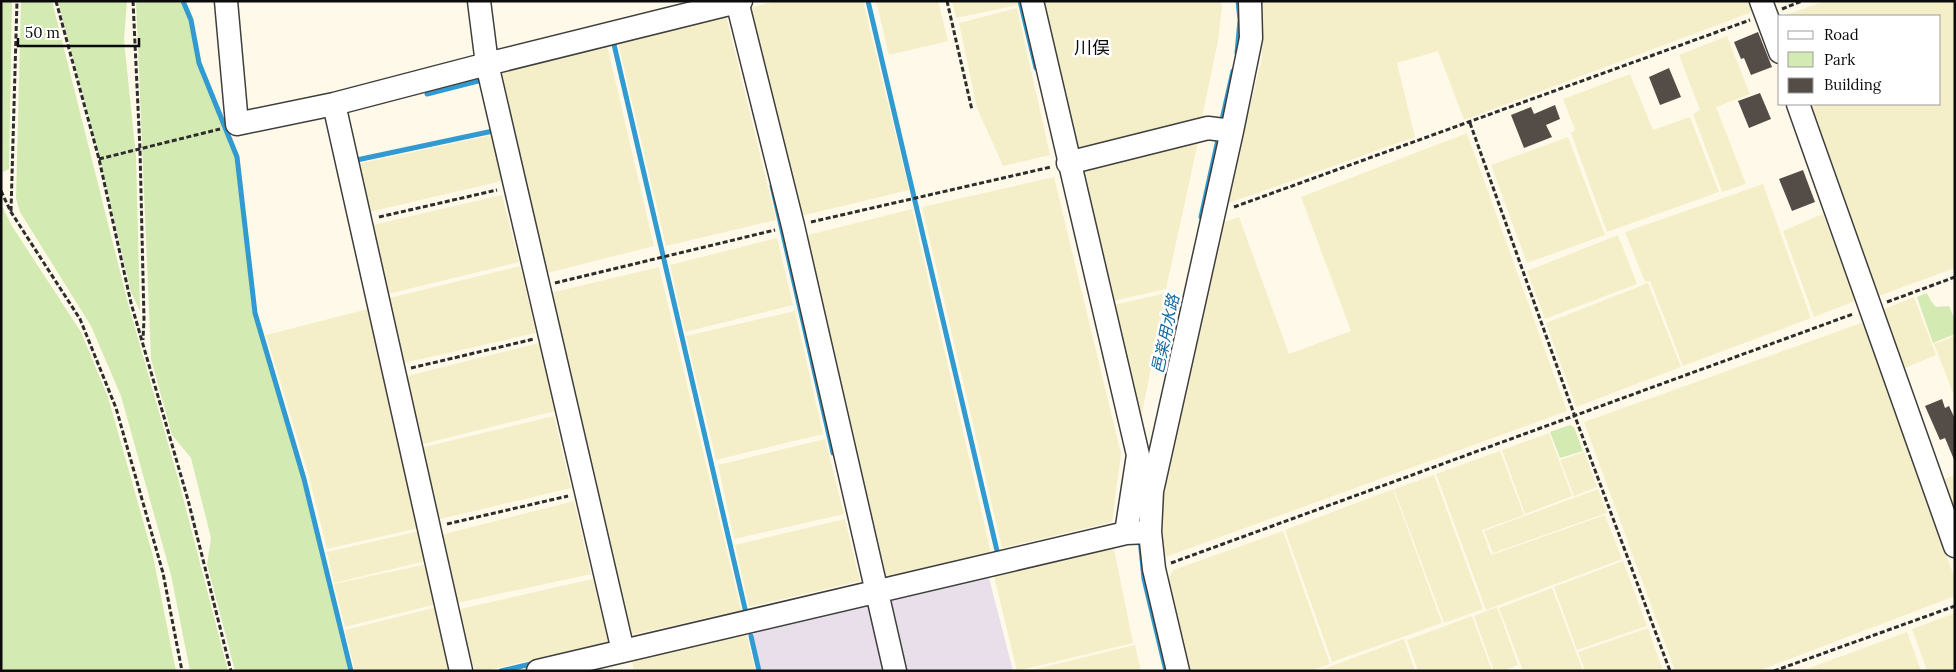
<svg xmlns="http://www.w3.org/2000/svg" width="1956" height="672" font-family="Lora,'Noto Sans JP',serif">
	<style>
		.industrial { fill: #e9dfeb }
		.farmland { fill: #f5efc9 }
		.green { fill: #d3eab2 }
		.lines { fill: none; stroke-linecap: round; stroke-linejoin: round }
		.stream { stroke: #319bd1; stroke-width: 5 }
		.building { fill: #544c47 }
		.minor-casing { stroke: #3e3e3e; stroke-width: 25 }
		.path { stroke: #2d2d2d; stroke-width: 3; stroke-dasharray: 5 2.5; stroke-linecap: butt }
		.minor { stroke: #fff; stroke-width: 22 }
		.labels { text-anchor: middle; stroke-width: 5; stroke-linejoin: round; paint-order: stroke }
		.water-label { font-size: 16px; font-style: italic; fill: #116aa0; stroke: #fff }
		.quarter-label { font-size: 18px; fill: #0b0b0b; stroke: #fff }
	</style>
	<rect width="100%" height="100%" fill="#fff9e9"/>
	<path class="industrial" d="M988,574L1013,671H761L752,630Z"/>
	<path class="farmland" d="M777,1H863L909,190L801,216L749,12L753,7Z
		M876,1H938L948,41L889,55Z
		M952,1H1017L1018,5L956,18Z
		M1039,1H1220L1222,6L1218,41L1202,117L1073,151Z
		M1258,1H1748L1752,12L1464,120L1438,51L1397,63L1415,137L1226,204L1262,57Z
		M1825,1H1955V268L1873,298L1809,104H1940V16H1783Z
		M1017,8L1050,155L1003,166L977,108L959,23Z
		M726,15L776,220L666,246L618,43Z
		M1727,36L1750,94L1716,107L1746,184L1722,192L1693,114L1700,110L1679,55Z
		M607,45L654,246L547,273L540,271L495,71Z
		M1630,74L1653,130L1690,117L1719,192L1607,232L1571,133L1575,130L1563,99Z
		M1467,133L1567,411L1163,558L1156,496L1220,223L1239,217L1289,354L1351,331L1301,197Z
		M492,135L502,181L369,212L353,165Z
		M1568,137L1605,235L1527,263L1491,165Z
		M1198,142L1166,289L1109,302L1076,172Z
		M1054,177L1121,454L1112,522L1002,548L922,207Z
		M1763,184L1811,318L1683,366L1650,281L1645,282L1625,232Z
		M502,195L519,262L384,295L368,226Z
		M912,209L991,553L882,577L804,236Z
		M1823,214L1855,301L1814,317L1783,231Z
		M1618,235L1637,284L1545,319L1527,271Z
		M777,238L793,305L685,332L670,265Z
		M520,266L536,333L399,364L385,299Z
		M659,267L741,610L627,636L546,294Z
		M1648,283L1681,367L1576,407L1546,323Z
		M1166,293L1138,433L1109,306Z
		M1914,297L1936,355L1900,370L1881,315L1884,309Z
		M368,309L419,528L327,549L309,477L266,335Z
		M795,311L823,434L716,460L686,336Z
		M1864,322L1955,579V596L1758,671H1675L1584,422Z
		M1955,336V398L1934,344Z
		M539,343L555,411L419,445L403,377Z
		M554,416L571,488L436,520L420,448Z
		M1549,433L1572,496L1525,514L1502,450Z
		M825,439L844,514L734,539L718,465Z
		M1500,451L1524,515L1482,530L1491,555L1605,515L1622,559L1486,610L1436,474Z
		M1584,452L1597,487L1574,496L1560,460Z
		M1434,475L1483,609L1444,623L1394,489Z
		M1955,475V522L1939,481Z
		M1393,489L1442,623L1332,662L1285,530Z
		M1598,489L1607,513L1493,553L1484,531Z
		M574,501L591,574L457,603L441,535Z
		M845,519L860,581L749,607L735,545Z
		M419,531L426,561L334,583L327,552Z
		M1283,531L1330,664L1310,671H1189L1167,582L1173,570Z
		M1113,544L1133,643L1017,671L993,572Z
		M1623,561L1647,626L1577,650L1554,587Z
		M427,564L437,604L345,627L334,584Z
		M593,579L608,642L485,671H476L473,665L467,666L455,610Z
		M1552,588L1583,671H1523L1499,608Z
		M437,607L452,671H355L345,630Z
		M1497,607L1518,665L1503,671H1494L1474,616Z
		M1955,613V671H1927L1912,629Z
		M1472,616L1492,671H1418L1407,640Z
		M1648,628L1663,671H1585L1578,652Z
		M746,631L755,671H634L631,656Z
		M1907,632L1921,671H1801Z
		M1404,639L1415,671H1318Z
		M1135,645L1141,671H1027Z"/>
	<path class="green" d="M1,1H12L9,169L3,172Z
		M21,1H52L129,307L179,482L228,671H190L171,575L121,396L91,326L20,212L16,198Z
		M58,1H127L124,40L136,157L140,311L131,292L101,163Z
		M136,1H181L189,21L198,65L236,157L254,316L301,474L350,671H235L207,564L211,538L191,458L172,435L151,359Z
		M1,204L12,226L81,332L108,397L153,556L176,671H1Z
		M1927,293L1931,301L1936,307L1949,306L1955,320V334L1933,343L1917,297Z
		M1570,425L1574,427L1583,451L1560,458L1550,432Z"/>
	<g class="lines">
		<path class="stream" d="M183,1L191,20L199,63L237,157L255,313L304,479L351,671
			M868,1L998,555L1001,554
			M1020,1L1036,68
			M613,40L746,613
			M1237,53L1240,20L1238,1
			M427,94L482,80L483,81
			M1221,124L1233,71
			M352,161L493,131
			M772,186L833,453
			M1201,217L1219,135
			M1140,539L1144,579L1166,671
			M751,636L759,671
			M501,671L535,663"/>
	</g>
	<path class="building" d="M1758,32L1772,67L1751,75L1744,58L1741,59L1734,42Z
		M1669,68L1681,97L1660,105L1649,77Z
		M1760,93L1771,119L1749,128L1738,101Z
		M1555,105L1560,119L1546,125L1552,137L1524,148L1511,115L1531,107L1534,114Z
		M1803,170L1815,202L1792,211L1779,179Z
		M1942,399L1945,408L1949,406L1955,419V462L1945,438L1940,440L1925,406Z"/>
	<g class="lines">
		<defs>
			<path id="minor" d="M226,1L237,124L334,104L487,64L741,1
				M479,1L487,64L623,651
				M737,1L793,226L895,671
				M1032,1L1138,455L1126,533
				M1761,1L1780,52
				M334,104L461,671
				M1798,104L1955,546
				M1068,163L1208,128L1232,131
				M538,671L1126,533L1150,532
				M1178,671L1154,569L1150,532L1152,491L1232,131L1251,38L1250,1"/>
		</defs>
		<use href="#minor" class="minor-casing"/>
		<path class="path" d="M56,1L99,159L131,303L188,500L231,671
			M133,1L140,150L144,319L143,340
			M947,1L972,110
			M1782,9L1802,1
			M1470,123L1574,414L1670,671
			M99,159L220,129
			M1,191L11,212L80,319L116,408L163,573L182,671
			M1234,207L1750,20
			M11,211L17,1
			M379,217L497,190
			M811,222L1051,167
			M555,283L775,230
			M1887,302L1955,277
			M411,368L534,339
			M447,524L568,496
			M1171,563L1853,314
			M1774,671L1955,606"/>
		<use href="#minor" class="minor"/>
	</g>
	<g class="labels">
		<g class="water-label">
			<text transform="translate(1165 334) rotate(-78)" y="6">邑楽用水路</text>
		</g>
		<g class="quarter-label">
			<text x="1092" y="54">川俣</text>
		</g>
	</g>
	<rect width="1956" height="672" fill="none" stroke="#0b0b0b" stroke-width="5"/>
	<rect x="1778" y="15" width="162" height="90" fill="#ffffff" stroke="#9d9d9d"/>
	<rect x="1788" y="31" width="25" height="8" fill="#ffffff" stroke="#9d9d9d"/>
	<text x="1824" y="40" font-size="15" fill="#0b0b0b">Road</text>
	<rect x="1788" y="52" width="25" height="15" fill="#d3eab2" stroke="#9d9d9d"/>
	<text x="1824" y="65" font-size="15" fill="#0b0b0b">Park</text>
	<rect x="1788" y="78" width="25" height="15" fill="#544c47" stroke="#9d9d9d"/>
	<text x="1824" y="90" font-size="15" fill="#0b0b0b">Building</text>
	<path d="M18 38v8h121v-8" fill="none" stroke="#0b0b0b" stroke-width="2.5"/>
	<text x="25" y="38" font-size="15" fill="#0b0b0b" stroke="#ffffff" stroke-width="4" paint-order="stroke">50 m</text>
</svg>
